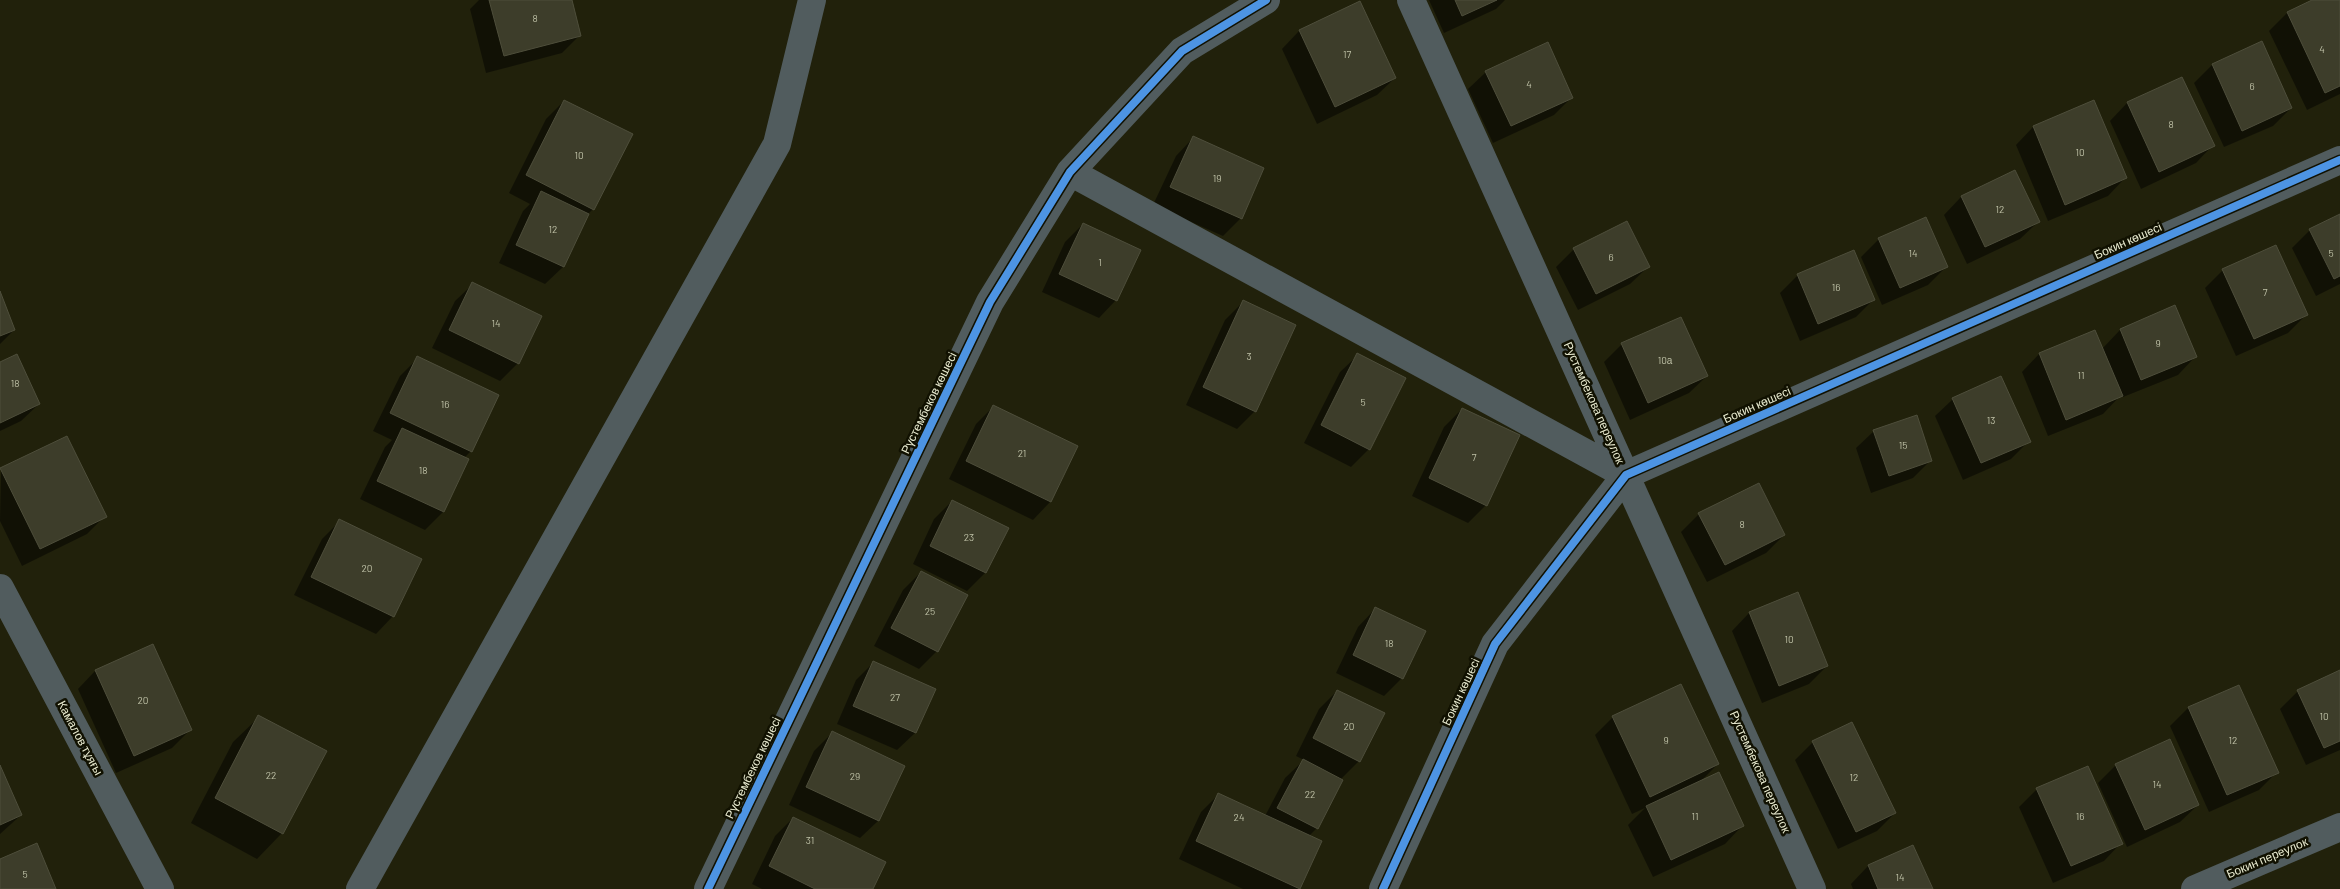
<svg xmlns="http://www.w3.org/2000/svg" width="2340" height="889" font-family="Barlow,sans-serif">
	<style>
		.shadow { fill: #0007 }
		.building { fill: #3d3d2a; stroke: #4e4e3b }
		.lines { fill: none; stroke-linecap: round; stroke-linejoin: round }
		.minor { stroke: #515c5e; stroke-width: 28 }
		.cycleway-casing { stroke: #111101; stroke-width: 11 }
		.cycleway { stroke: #4d94e3; stroke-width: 8 }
		.labels { text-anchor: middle; stroke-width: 5; stroke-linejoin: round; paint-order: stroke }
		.number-label { font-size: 10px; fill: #bec0a6 }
		.street-label { font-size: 12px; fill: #e9ebd0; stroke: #111101 }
	</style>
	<rect width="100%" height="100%" fill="#21210b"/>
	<path class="shadow" d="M479,0H570L580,35L562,53L486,73L470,9Z
		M1429,0H1505L1496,9L1444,33Z
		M2315,0H2340V94L2307,110L2269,31L2287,13Z
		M1359,3L1395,78L1377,95L1317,124L1282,49L1299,31Z
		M2261,43L2291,108L2273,126L2224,147L2194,83L2212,65Z
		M1486,72L1572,97L1554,115L1493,143L1468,89Z
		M2182,78L2213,145L2196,163L2141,189L2110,121L2127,103Z
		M564,101L593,209L587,215L563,267L545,284L499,263L523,211L530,204L509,193L546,119Z
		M2033,127L2125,178L2108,196L2048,221L2016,145Z
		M1193,138L1241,218L1223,236L1153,205L1176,156Z
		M2015,172L2038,222L2020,239L1967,264L1944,215L1961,197Z
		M2340,215V284L2316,296L2292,248L2310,230Z
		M1083,224L1116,300L1099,318L1042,292L1065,242Z
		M1879,239L1946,267L1928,285L1882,305L1861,257Z
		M1574,249L1648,267L1630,284L1578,310L1556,267Z
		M2223,270L2306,315L2288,333L2236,356L2205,288Z
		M1798,275L1874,299L1856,317L1800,341L1780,293Z
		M473,284L518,363L500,381L432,348L455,301Z
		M0,294L14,330L0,344Z
		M1243,302L1255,411L1237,429L1186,405L1225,320Z
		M2175,307L2195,357L2178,375L2123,397L2122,394L2103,414L2048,436L2022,372L2039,354L2094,332L2102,349L2120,330Z
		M1622,344L1707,376L1689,393L1630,420L1604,362Z
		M1358,355L1369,449L1351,467L1304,443L1340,372Z
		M418,358L471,451L464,458L467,460L443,512L425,530L360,499L385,447L392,440L373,431L400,376Z
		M0,363L39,404L21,421L0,431Z
		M1953,399L2029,441L2011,459L1963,480L1935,416Z
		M994,406L1050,502L1033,520L949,479L976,424Z
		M1462,409L1486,505L1468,523L1412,496L1444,427Z
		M1874,431L1931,460L1913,478L1871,493L1856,448Z
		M1,470L105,516L87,534L22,566L0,521Z
		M952,501L1007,528L985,573L967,591L913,564L934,519Z
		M1699,514L1784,535L1766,553L1707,582L1681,532Z
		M340,521L393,616L376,634L294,595L322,539Z
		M921,572L937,651L919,669L874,646L903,590Z
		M1797,594L1827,666L1809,684L1762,703L1732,631L1749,613Z
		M1375,609L1402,678L1384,696L1336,673L1358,627Z
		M152,646L190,730L172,748L116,773L78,689L95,671Z
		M874,662L934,689L915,733L897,750L837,724L856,680Z
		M2340,671V750L2306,765L2280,709L2298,691Z
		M1681,685L1718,764L1700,782L1742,826L1725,844L1653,877L1628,825L1645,808L1632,814L1595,735L1613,717Z
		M2238,686L2277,772L2259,790L2209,812L2170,726L2188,708Z
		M1337,691L1359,761L1340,780L1317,828L1309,836L1321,842L1299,889H1243L1179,859L1201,812L1219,794L1265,816L1285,778L1304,760L1296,756L1319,709Z
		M259,717L282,833L257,859L191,823L233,742Z
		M832,733L903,766L878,821L860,838L789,805L814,751Z
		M1813,742L1895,813L1877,831L1838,849L1795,760Z
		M2116,765L2198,805L2180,822L2127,847L2098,783Z
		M0,768L21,815L0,834Z
		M2037,789L2121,843L2104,861L2053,883L2019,807Z
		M793,818L871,889H762L752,884L775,836Z
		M1868,866L1932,889H1853L1851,884Z"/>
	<path class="building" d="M489,0H572L581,36L504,56Z
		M1455,0H1497L1462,16Z
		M2312,0H2340V86L2325,93L2287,12Z
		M1360,1L1396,78L1335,107L1299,30Z
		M2262,41L2292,108L2242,131L2212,64Z
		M1548,42L1573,98L1511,126L1485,71Z
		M2182,77L2215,146L2159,172L2127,102Z
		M564,100L633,134L594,210L526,175Z
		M2094,100L2127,178L2065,205L2033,126Z
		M1193,136L1264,168L1242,219L1170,187Z
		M2015,170L2040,222L1985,247L1961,196Z
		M541,191L589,214L564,267L516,245Z
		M2340,214V276L2334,279L2309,229Z
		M1926,217L1948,267L1900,288L1878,238Z
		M1627,221L1650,267L1596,294L1573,248Z
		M1083,223L1141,250L1117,301L1059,274Z
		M2276,245L2308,315L2254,339L2222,269Z
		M1854,250L1875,300L1818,324L1797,274Z
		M472,282L542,316L519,364L449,330Z
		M0,291L15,330L0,336Z
		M1243,300L1296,325L1256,412L1203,387Z
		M2175,305L2197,357L2141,380L2120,329Z
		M1681,317L1708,376L1648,403L1621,343Z
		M2095,330L2123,396L2066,420L2039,353Z
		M1357,353L1406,378L1370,450L1321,425Z
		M17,354L40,404L0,423V362Z
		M417,356L499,395L472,452L390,413Z
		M2001,376L2031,442L1981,463L1952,398Z
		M993,405L1078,446L1051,502L966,461Z
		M1462,408L1520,435L1487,506L1429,478Z
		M1917,415L1932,461L1889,476L1873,430Z
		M402,428L469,459L444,512L377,481Z
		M67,436L107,517L40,549L0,468Z
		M1759,483L1785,535L1725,565L1698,513Z
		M952,500L1009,528L986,573L930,546Z
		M339,519L422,559L394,617L311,577Z
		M921,571L968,595L938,652L891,628Z
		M1798,592L1828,666L1779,686L1749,612Z
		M1375,607L1426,631L1403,679L1353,655Z
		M153,644L192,730L134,756L95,670Z
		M873,661L936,689L916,733L853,706Z
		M2340,670V741L2324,748L2297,690Z
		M1681,684L1719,764L1650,797L1612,716Z
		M2239,685L2279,773L2227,795L2188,707Z
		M1337,690L1385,713L1360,762L1313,738Z
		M258,715L327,751L283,834L215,798Z
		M1852,722L1896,813L1856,832L1812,741Z
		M832,731L905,766L879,821L806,787Z
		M2170,739L2199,805L2145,830L2115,764Z
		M1303,759L1343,780L1318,829L1277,808Z
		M0,765L22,815L0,825Z
		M2088,766L2123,844L2071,866L2036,788Z
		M1719,772L1744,826L1671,860L1646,806Z
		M1218,793L1322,841L1300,889L1196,841Z
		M793,817L886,862L873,889H815L769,866Z
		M37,843L56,889H0V859Z
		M1913,845L1933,889H1878L1868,865Z"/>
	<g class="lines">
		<path class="minor" d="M1411,0L1812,889
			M1070,172L1626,475
			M0,588L160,889
			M360,889L777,144L812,0
			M708,889L990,302L1070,172L1182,51L1266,0
			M1383,889L1495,644L1626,475L2340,160
			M2195,889L2340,827"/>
		<defs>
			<path id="cycleway" d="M708,889L990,302L1070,172L1182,51L1266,0
				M1383,889L1495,644L1626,475L2340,160"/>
		</defs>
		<use href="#cycleway" class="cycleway-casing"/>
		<use href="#cycleway" class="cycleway"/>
	</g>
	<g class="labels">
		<g class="number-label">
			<text x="535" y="22">8</text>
			<text x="2322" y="53">4</text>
			<text x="1347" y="58">17</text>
			<text x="1529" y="88">4</text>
			<text x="2252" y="90">6</text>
			<text x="2171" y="128">8</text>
			<text x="2080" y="156">10</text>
			<text x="579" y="159">10</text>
			<text x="1217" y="182">19</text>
			<text x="2000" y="213">12</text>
			<text x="553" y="233">12</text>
			<text x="1913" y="257">14</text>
			<text x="2331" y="257">5</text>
			<text x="1611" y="261">6</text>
			<text x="1100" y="266">1</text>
			<text x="1836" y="291">16</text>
			<text x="2265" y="296">7</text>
			<text x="496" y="327">14</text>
			<text x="2158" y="347">9</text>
			<text x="1249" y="360">3</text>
			<text x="1665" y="364">10а</text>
			<text x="2081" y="379">11</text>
			<text x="15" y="387">18</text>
			<text x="1363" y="406">5</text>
			<text x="445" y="408">16</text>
			<text x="1991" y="424">13</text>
			<text x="1903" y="449">15</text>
			<text x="1022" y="457">21</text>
			<text x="1474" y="461">7</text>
			<text x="423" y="474">18</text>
			<text x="1742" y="528">8</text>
			<text x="969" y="541">23</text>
			<text x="367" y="572">20</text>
			<text x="930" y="615">25</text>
			<text x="1789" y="643">10</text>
			<text x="1389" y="647">18</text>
			<text x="895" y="701">27</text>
			<text x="143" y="704">20</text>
			<text x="2324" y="720">10</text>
			<text x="1349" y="730">20</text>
			<text x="1666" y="744">9</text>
			<text x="2233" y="744">12</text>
			<text x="271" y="779">22</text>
			<text x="855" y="780">29</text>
			<text x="1854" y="781">12</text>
			<text x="2157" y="788">14</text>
			<text x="1310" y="798">22</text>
			<text x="1695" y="820">11</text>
			<text x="2080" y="820">16</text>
			<text x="1239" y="821">24</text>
			<text x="810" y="844">31</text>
			<text x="25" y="878">5</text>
			<text x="1900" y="881">14</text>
		</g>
		<g class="street-label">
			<text transform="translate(2128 241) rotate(-24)" y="4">Бокин көшесі</text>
			<text transform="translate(929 403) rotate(-64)" y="4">Рүстембеков көшесі</text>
			<text transform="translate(1594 403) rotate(66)" y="4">Рустембекова переулок</text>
			<text transform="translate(1757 405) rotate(-24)" y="4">Бокин көшесі</text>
			<text transform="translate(1461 692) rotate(-65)" y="4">Бокин көшесі</text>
			<text transform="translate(80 738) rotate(62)" y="4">Камалов тұяғы</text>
			<text transform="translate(753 768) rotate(-64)" y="4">Рүстембеков көшесі</text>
			<text transform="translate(1760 772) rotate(66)" y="4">Рустембекова переулок</text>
			<text transform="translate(2267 858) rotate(-23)" y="4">Бокин переулок</text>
		</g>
	</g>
</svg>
